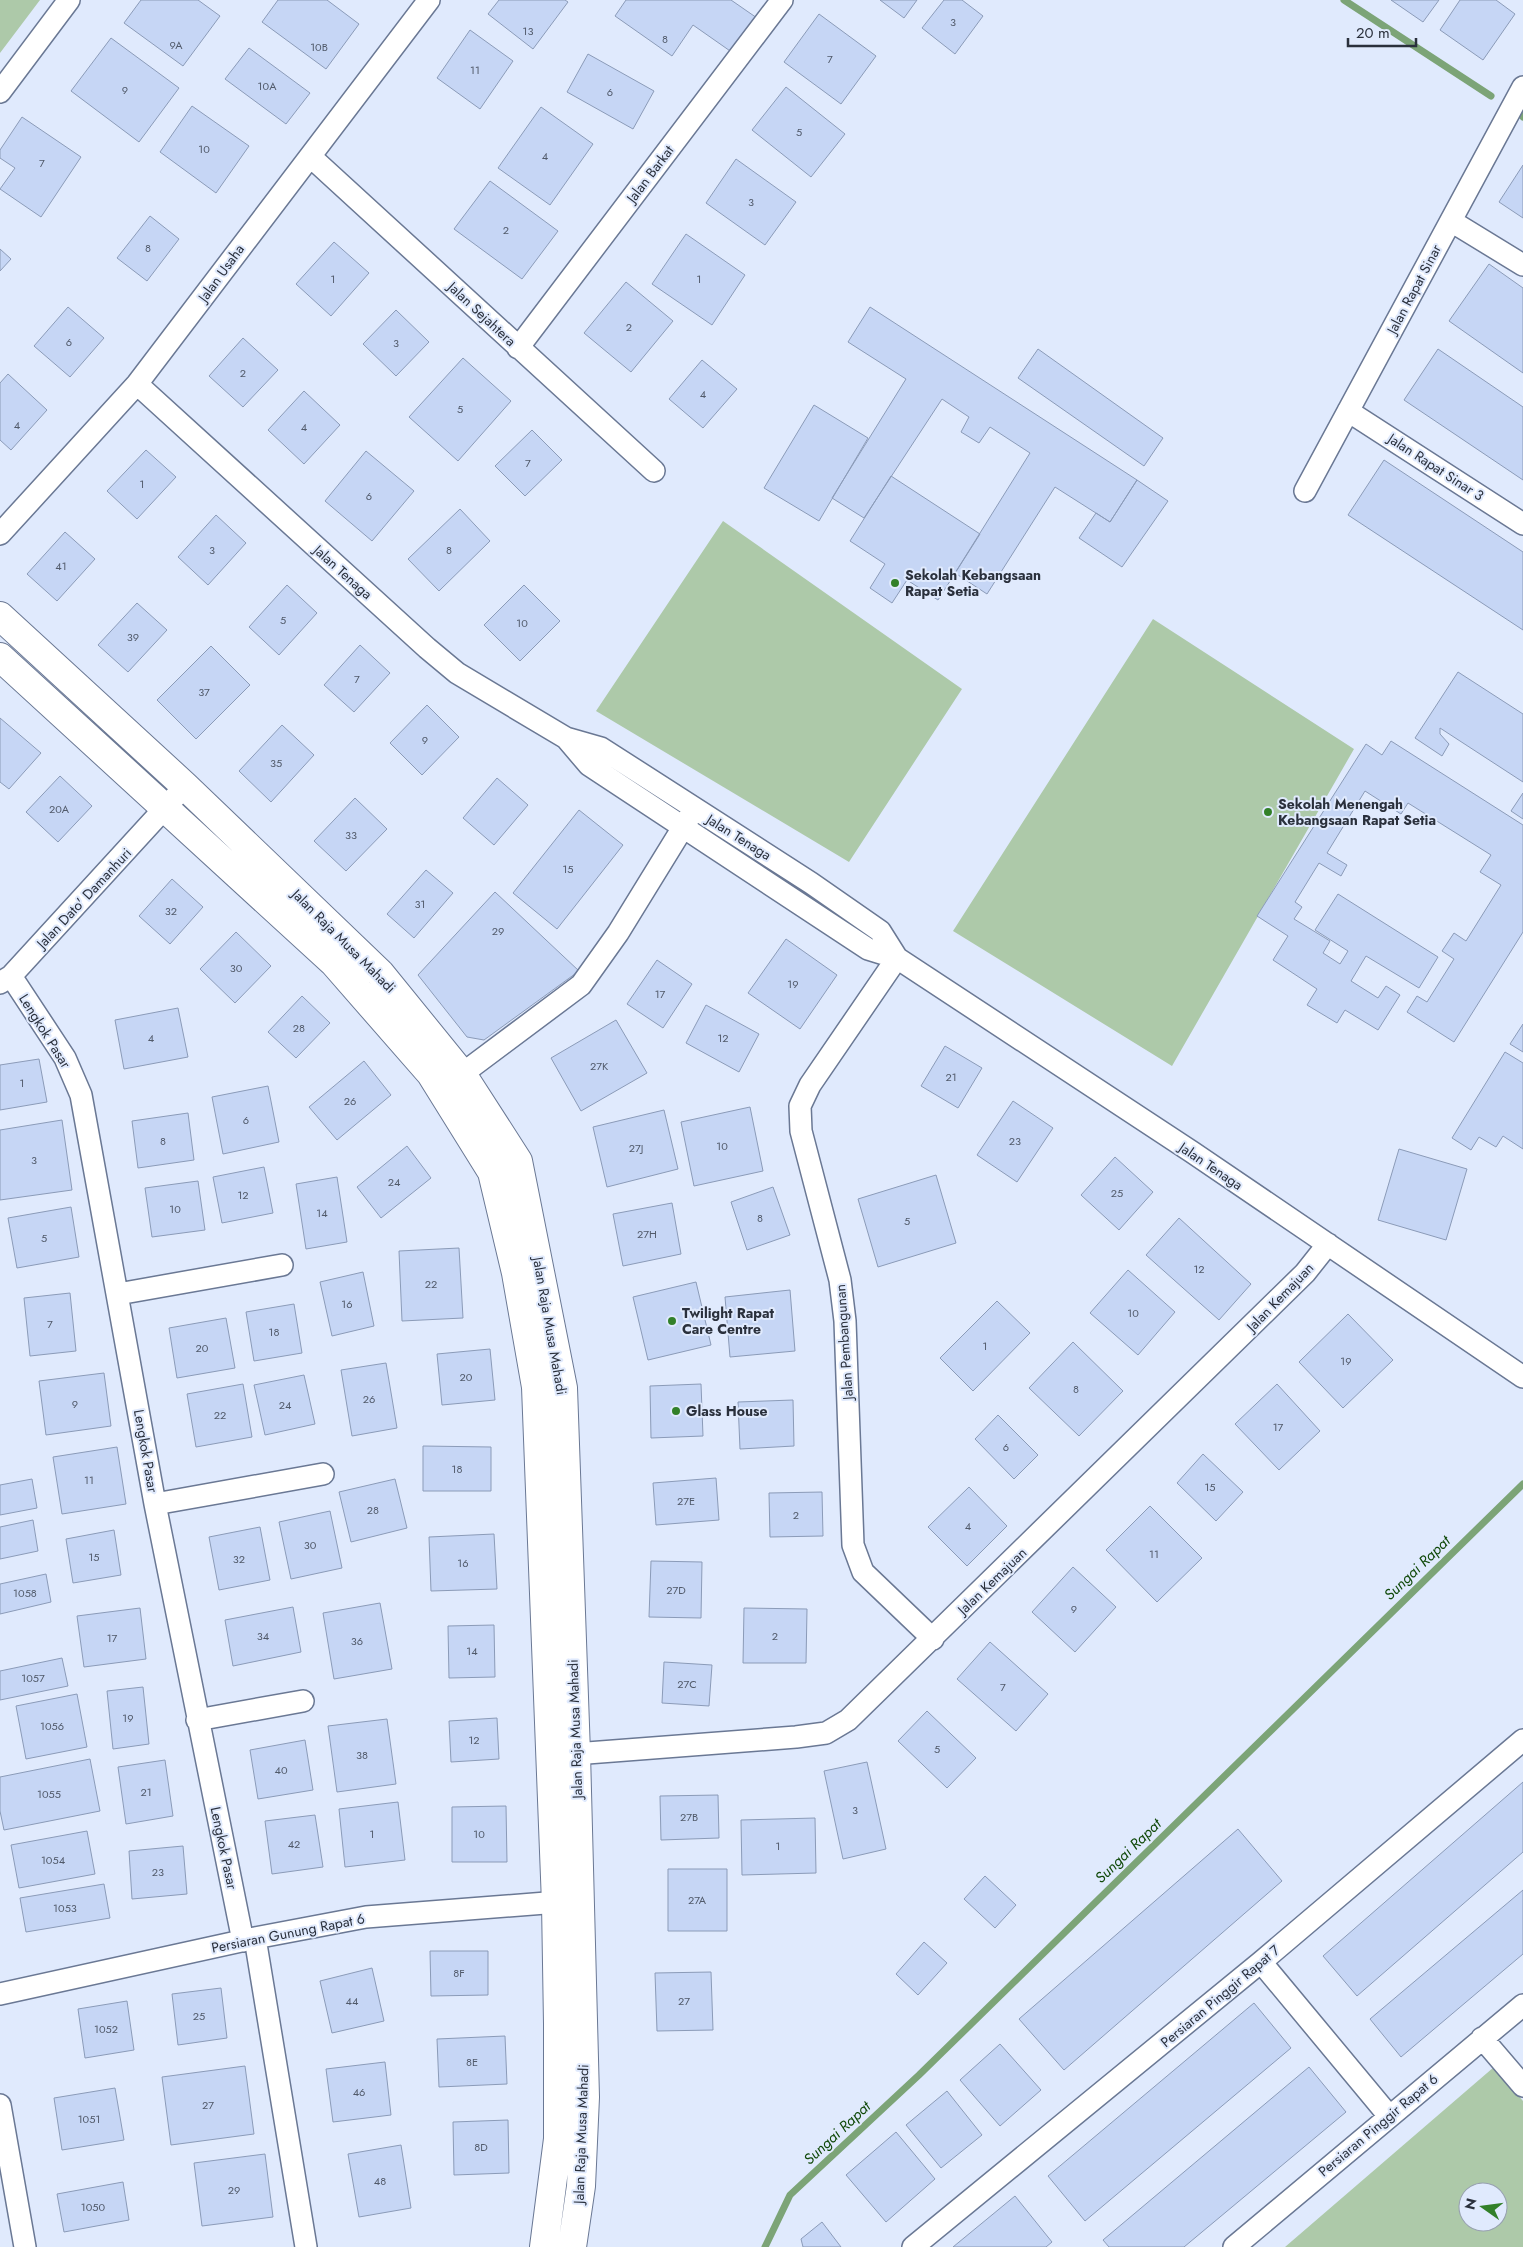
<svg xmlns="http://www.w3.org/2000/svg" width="1523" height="2247" font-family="Jost,sans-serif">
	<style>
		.green { fill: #adc9a9; fill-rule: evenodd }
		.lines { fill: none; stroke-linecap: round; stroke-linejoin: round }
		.stream { stroke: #7ca477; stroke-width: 7 }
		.building { fill: #c6d6f5; stroke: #8b9bb8 }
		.minor-casing { stroke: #6a7894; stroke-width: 24 }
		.major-casing { stroke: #6a7894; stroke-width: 30 }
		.minor { stroke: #fff; stroke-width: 21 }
		.major { stroke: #fff; stroke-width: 28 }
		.poi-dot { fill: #328029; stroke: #e0eafd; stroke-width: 2 }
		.labels { text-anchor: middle; stroke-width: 4; stroke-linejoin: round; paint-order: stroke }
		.number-label { font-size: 11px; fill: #515a6a }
		.street-label { font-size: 14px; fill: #2a303c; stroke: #e0eafd }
		.poi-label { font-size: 14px; font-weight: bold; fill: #2a303c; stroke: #e0eafd; text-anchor: start }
		.water-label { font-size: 15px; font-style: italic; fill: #104909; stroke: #e0eafd }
	</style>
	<rect width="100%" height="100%" fill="#e0eafd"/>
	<path class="green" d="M0,0H40L0,53Z
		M723,521L962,689L849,862L596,711Z
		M1153,619L1354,749L1172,1066L953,931Z
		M1494,2067L1523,2101V2247H1285ZM1468,2192H1498V2222H1468Z"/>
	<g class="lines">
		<path class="stream" d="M1344,0L1491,96
			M1522,116L1523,117
			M765,2247L790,2195L919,2075L1523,1484"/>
	</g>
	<path class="building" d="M141,0H198L220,16L183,66L124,23Z
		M278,0H327L359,24L326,69L262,22Z
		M499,0H565L568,2L533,49L488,14Z
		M626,0H731L757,18L733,53L693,25L672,56L615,16Z
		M880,0H917L904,18Z
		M944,0H962L983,16L955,54L922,28Z
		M1391,0H1439L1423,22Z
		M1460,0H1496L1515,14L1483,60L1440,30Z
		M819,14L876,56L841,104L784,62Z
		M470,30L513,61L480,109L437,78Z
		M111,38L179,88L139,142L71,91Z
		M249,48L310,93L286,124L225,79Z
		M588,54L654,91L633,129L567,92Z
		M786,87L845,134L811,177L752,130Z
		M192,106L249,146L216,193L160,152Z
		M541,107L593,144L550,205L498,168Z
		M22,117L81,157L41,217L0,189L15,168L0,158V150Z
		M736,159L796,202L765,245L706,203Z
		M1523,165V218L1499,202Z
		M490,181L558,231L522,279L454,229Z
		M150,216L179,239L147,281L117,258Z
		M686,234L745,275L712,325L652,284Z
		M334,242L369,273L331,316L296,284Z
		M0,249L11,259L0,271Z
		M1489,264L1523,288V373L1449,321Z
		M626,282L673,321L631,372L584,333Z
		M68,307L104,338L70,377L34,346Z
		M870,307L1137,480L1110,522L1055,487L987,594L955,573L1030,453L990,427L979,443L961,432L969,417L942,399L864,518L832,498L906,379L848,342Z
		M396,310L429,342L396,376L363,344Z
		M243,338L278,370L243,407L209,376Z
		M1038,349L1163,438L1144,466L1018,378Z
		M1438,349L1523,407V480L1404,400Z
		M463,358L511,401L458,461L409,417Z
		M702,360L737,389L703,428L669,399Z
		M8,374L47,410L11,450L0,440V383Z
		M304,391L340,425L304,464L268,430Z
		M814,405L868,438L819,521L764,488Z
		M532,430L562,460L525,496L495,466Z
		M146,450L176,477L137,519L107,491Z
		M366,451L414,491L372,541L325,501Z
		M1384,460L1523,552V630L1348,515Z
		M891,476L980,534L938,600L907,580L892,603L870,588L885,564L850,541Z
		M1137,480L1168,501L1122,567L1079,538L1096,513L1110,522Z
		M460,509L490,541L439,591L408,559Z
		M216,515L246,543L208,585L178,557Z
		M65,532L95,559L57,601L27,574Z
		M287,585L317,613L279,655L249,627Z
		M524,585L560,621L520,661L484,625Z
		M137,603L167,630L128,672L98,645Z
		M360,645L390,673L354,712L324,685Z
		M211,646L250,685L196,739L157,700Z
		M1458,672L1523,714V782L1440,728V734L1449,744L1442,756L1415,738Z
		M427,705L459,737L422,775L390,743Z
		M0,718L41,753L9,789L0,782Z
		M282,725L314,755L271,802L239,771Z
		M1391,741L1523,825V932L1454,1042L1407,1012L1417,996L1427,1002L1454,959L1442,951L1454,933L1466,941L1501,885L1480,872L1491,855L1408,803L1401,814L1365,791L1327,853L1347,865L1341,876L1319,863L1295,902L1302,907L1294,919L1330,941L1323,953L1340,964L1348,951L1315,930L1338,894L1438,957L1419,988L1366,956L1351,981L1378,998L1386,986L1400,995L1378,1030L1345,1010L1337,1023L1307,1005L1317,989L1273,960L1288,936L1257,916L1366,744L1382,755Z
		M60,776L92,806L58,842L26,812Z
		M497,778L528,805L494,845L463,818Z
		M1523,793V819L1511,811Z
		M355,798L387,829L346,871L314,841Z
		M579,810L623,845L557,929L513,893Z
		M426,870L453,893L414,938L387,914Z
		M172,879L203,907L170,944L139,916Z
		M495,892L579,971L484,1040L467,1037L418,975Z
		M236,932L271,966L235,1003L200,969Z
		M786,939L837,975L800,1029L748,993Z
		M657,960L692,984L663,1028L627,1004Z
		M302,996L330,1023L296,1058L268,1032Z
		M706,1005L759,1034L739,1072L686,1043Z
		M178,1008L188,1057L124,1069L115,1020Z
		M616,1020L647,1073L581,1111L551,1058Z
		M1523,1024V1052L1510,1044Z
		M945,1046L982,1068L958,1108L921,1086Z
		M1505,1052L1523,1063V1149L1503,1136L1496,1147L1479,1137L1471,1150L1452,1138Z
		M39,1059L47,1102L0,1110V1065Z
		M364,1061L391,1095L337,1140L309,1107Z
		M268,1086L279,1142L223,1154L212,1097Z
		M1013,1101L1053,1128L1017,1182L977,1155Z
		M750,1107L763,1171L694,1186L681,1122Z
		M664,1110L678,1169L607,1187L593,1127Z
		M188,1113L194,1160L138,1168L132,1121Z
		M62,1120L72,1190L0,1200V1130Z
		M407,1146L431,1178L381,1218L357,1187Z
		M1399,1149L1467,1169L1446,1240L1378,1220Z
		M1115,1157L1153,1192L1119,1230L1081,1195Z
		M264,1167L273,1213L222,1223L213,1177Z
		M936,1175L956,1243L878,1267L858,1199Z
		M337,1177L347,1242L306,1249L296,1184Z
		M198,1181L205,1230L152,1237L145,1188Z
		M773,1187L790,1235L747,1250L731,1202Z
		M672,1203L681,1254L623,1266L613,1214Z
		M71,1207L79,1257L17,1268L8,1218Z
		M1179,1218L1251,1284L1219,1320L1146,1255Z
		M459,1248L463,1318L402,1321L399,1251Z
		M1128,1270L1175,1312L1138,1355L1090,1313Z
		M363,1272L374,1326L332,1336L320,1282Z
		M696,1282L711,1345L648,1360L633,1297Z
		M790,1290L795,1351L730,1357L725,1297Z
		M70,1293L76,1351L30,1356L24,1298Z
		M997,1301L1030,1333L973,1391L940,1358Z
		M294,1304L302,1353L254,1361L246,1312Z
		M1348,1314L1393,1360L1343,1408L1299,1362Z
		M226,1318L235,1368L177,1378L169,1328Z
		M1073,1342L1123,1391L1079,1436L1029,1388Z
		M490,1349L495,1400L442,1405L437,1354Z
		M386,1363L397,1428L352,1436L341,1370Z
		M104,1373L111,1426L46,1435L39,1381Z
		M304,1375L315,1424L265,1435L254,1385Z
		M243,1384L252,1437L196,1447L187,1394Z
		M701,1384L703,1436L651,1438L650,1386Z
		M1277,1384L1320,1431L1279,1470L1235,1424Z
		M793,1400L794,1446L740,1449L738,1402Z
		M998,1415L1038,1455L1014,1479L975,1439Z
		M423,1446L491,1447V1491H423Z
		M117,1447L126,1504L62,1514L53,1457Z
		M1203,1454L1243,1492L1216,1521L1177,1483Z
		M716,1478L719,1520L656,1525L653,1483Z
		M32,1479L37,1508L0,1515V1485Z
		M395,1479L407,1528L351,1542L339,1492Z
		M969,1487L1007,1526L967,1566L928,1527Z
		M822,1492L823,1536L770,1537L769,1493Z
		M1150,1506L1202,1558L1157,1602L1106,1550Z
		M330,1511L342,1568L291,1579L279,1522Z
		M33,1520L38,1551L0,1559V1527Z
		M260,1527L270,1580L219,1590L209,1537Z
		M114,1530L121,1575L73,1583L66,1539Z
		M494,1534L497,1589L431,1591L429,1537Z
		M651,1561L702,1562L701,1618L649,1617Z
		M1073,1567L1116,1607L1075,1652L1032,1612Z
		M46,1574L51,1602L0,1614V1584Z
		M380,1603L392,1669L334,1679L323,1613Z
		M293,1607L301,1652L233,1666L225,1620Z
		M140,1608L146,1659L84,1667L77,1616Z
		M744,1608L807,1609L806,1663H743Z
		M494,1625L495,1677L449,1678L448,1626Z
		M990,1642L1048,1694L1016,1731L957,1679Z
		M62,1658L68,1686L0,1700V1671Z
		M664,1662L712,1665L709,1706L662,1703Z
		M143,1687L149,1744L113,1749L107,1691Z
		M77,1694L87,1747L26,1759L16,1706Z
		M927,1711L976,1758L947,1788L898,1741Z
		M497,1718L499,1759L451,1762L449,1721Z
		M387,1719L396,1784L337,1792L328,1726Z
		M305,1740L313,1790L258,1799L250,1750Z
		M90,1759L100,1811L4,1830L0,1811V1777Z
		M165,1760L173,1816L126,1824L118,1767Z
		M867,1762L886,1849L843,1859L824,1771Z
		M1523,1782V1852L1357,1996L1323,1956Z
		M718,1795L719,1838L661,1840L660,1796Z
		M398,1802L405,1860L345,1867L339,1809Z
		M506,1806L507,1862H452V1807Z
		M315,1815L323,1867L272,1874L265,1821Z
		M815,1818L816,1873L742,1875L741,1820Z
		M1238,1829L1282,1881L1064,2070L1019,2019Z
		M87,1831L95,1874L19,1888L11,1845Z
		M183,1846L187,1894L132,1899L129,1851Z
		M668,1869H727V1931H668Z
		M985,1876L1016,1905L995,1928L964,1899Z
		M104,1884L110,1918L26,1932L20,1898Z
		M1523,1890V1954L1401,2057L1370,2019Z
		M924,1942L947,1963L918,1995L896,1974Z
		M430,1951H488V1995L431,1996Z
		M372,1968L384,2021L332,2033L320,1981Z
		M711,1972L713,2030L657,2031L655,1973Z
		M221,1988L227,2038L178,2045L172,1994Z
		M127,2001L134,2050L85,2058L78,2009Z
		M1254,2003L1291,2048L1085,2221L1048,2176Z
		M505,2036L507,2084L439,2087L437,2039Z
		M1000,2044L1041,2090L1000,2126L960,2080Z
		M385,2062L391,2115L333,2122L326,2069Z
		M245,2066L254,2134L171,2145L162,2077Z
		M1309,2067L1346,2112L1184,2247H1109L1103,2240Z
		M115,2088L124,2140L62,2150L54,2098Z
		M947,2091L982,2135L941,2168L906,2125Z
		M508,2120L509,2173L454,2175L453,2122Z
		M896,2132L935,2179L886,2222L846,2175Z
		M401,2145L411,2208L359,2217L348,2154Z
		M265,2154L273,2217L202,2226L194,2163Z
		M123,2182L129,2220L64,2232L57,2194Z
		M1015,2196L1052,2242L1046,2247H953Z
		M822,2222L841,2247H803L801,2239Z"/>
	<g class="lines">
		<defs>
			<path id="minor" d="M0,92L69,0
				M311,157L654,471
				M1451,221L1523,265
				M518,348L782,0
				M137,384L427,648L457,673L566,738L601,748L811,883L880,931L897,958
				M1348,411L1523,524
				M1305,491L1523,87
				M0,534L137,384L429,0
				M566,738L589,765L868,949L897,958L1192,1152L1523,1377
				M897,958L810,1085L800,1106L801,1131L840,1280L845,1321L853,1545L863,1572L933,1639
				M11,976L65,1058L81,1095L155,1504L243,1941
				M0,983L11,976L185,786
				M462,1074L581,985L618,933L690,816
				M118,1294L282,1265
				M155,1504L323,1474
				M197,1720L303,1701
				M561,1755L796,1737L826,1733L848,1720L1305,1273L1328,1244
				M255,1938L306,2247
				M1261,1962L1389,2116
				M0,1994L255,1938L366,1917L571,1901
				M1482,2038L1523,2086
				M0,2105L25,2247
				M913,2247L1261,1962L1523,1740
				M1234,2247L1523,2005"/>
			<path id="major" d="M0,616L185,786L380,973L462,1074L518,1161L563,1388L576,1753L585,2097L581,2186L572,2247
				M0,657L334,963L431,1074L492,1172L516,1273L536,1387L556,1903L558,2024V2139L544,2247"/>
		</defs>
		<use href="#minor" class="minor-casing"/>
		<use href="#major" class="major-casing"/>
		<use href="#minor" class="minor"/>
		<use href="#major" class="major"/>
	</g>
	<g class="poi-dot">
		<circle cx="895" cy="583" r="5"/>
		<circle cx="1268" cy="812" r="5"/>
		<circle cx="672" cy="1321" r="5"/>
		<circle cx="676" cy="1411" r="5"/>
	</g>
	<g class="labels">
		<g class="number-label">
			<text x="953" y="26">3</text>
			<text x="528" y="35">13</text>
			<text x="665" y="43">8</text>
			<text x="176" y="49">9A</text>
			<text x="319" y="51">10B</text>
			<text x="830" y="63">7</text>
			<text x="475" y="74">11</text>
			<text x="267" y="90">10A</text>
			<text x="125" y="94">9</text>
			<text x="610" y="96">6</text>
			<text x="799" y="136">5</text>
			<text x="204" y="153">10</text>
			<text x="545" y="160">4</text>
			<text x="42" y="167">7</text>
			<text x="751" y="206">3</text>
			<text x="506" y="234">2</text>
			<text x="148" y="252">8</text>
			<text x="333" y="283">1</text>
			<text x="699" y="283">1</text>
			<text x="629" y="331">2</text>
			<text x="69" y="346">6</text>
			<text x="396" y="347">3</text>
			<text x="243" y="377">2</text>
			<text x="703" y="398">4</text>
			<text x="460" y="413">5</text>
			<text x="17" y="429">4</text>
			<text x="304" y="431">4</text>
			<text x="528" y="467">7</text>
			<text x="142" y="488">1</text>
			<text x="369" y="500">6</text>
			<text x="212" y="554">3</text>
			<text x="449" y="554">8</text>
			<text x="61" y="570">41</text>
			<text x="283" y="624">5</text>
			<text x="522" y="627">10</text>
			<text x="133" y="641">39</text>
			<text x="357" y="683">7</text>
			<text x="204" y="696">37</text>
			<text x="425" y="744">9</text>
			<text x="276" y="767">35</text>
			<text x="59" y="813">20A</text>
			<text x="351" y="839">33</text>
			<text x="568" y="873">15</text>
			<text x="420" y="908">31</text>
			<text x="171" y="915">32</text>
			<text x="498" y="935">29</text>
			<text x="236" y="972">30</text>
			<text x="793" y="988">19</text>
			<text x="660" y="998">17</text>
			<text x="299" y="1032">28</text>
			<text x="151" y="1042">4</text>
			<text x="723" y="1042">12</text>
			<text x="599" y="1070">27K</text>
			<text x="951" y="1081">21</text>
			<text x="22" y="1087">1</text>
			<text x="350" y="1105">26</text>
			<text x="246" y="1124">6</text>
			<text x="163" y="1145">8</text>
			<text x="1015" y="1145">23</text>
			<text x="722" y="1150">10</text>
			<text x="636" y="1152">27J</text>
			<text x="34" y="1164">3</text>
			<text x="394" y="1186">24</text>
			<text x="1117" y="1197">25</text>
			<text x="243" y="1199">12</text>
			<text x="175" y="1213">10</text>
			<text x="322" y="1217">14</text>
			<text x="760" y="1222">8</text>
			<text x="907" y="1225">5</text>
			<text x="647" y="1238">27H</text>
			<text x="44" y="1242">5</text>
			<text x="1199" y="1273">12</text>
			<text x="431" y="1288">22</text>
			<text x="347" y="1308">16</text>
			<text x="1133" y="1317">10</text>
			<text x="50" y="1328">7</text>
			<text x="274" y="1336">18</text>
			<text x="985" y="1350">1</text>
			<text x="202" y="1352">20</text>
			<text x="1346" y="1365">19</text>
			<text x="466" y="1381">20</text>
			<text x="1076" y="1393">8</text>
			<text x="369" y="1403">26</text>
			<text x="75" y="1408">9</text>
			<text x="285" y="1409">24</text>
			<text x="220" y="1419">22</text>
			<text x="1278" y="1431">17</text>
			<text x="1006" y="1451">6</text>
			<text x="457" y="1473">18</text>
			<text x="89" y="1484">11</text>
			<text x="1210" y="1491">15</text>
			<text x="686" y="1505">27E</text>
			<text x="373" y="1514">28</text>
			<text x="796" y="1519">2</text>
			<text x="968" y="1530">4</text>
			<text x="310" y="1549">30</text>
			<text x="1154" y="1558">11</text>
			<text x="94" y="1561">15</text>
			<text x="239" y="1563">32</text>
			<text x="463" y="1567">16</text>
			<text x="676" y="1594">27D</text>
			<text x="25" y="1597">1058</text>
			<text x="1074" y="1613">9</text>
			<text x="263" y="1640">34</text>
			<text x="775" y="1640">2</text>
			<text x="112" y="1642">17</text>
			<text x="357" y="1645">36</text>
			<text x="472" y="1655">14</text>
			<text x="33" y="1682">1057</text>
			<text x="687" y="1688">27C</text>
			<text x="1003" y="1691">7</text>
			<text x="128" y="1722">19</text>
			<text x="52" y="1730">1056</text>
			<text x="474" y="1744">12</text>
			<text x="937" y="1753">5</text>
			<text x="362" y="1759">38</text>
			<text x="281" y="1774">40</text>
			<text x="146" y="1796">21</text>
			<text x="49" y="1798">1055</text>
			<text x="855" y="1814">3</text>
			<text x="689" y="1821">27B</text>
			<text x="372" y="1838">1</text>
			<text x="479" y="1838">10</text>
			<text x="294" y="1848">42</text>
			<text x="778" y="1850">1</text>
			<text x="53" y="1864">1054</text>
			<text x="158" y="1876">23</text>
			<text x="697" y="1904">27A</text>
			<text x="65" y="1912">1053</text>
			<text x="459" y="1977">8F</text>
			<text x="352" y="2005">44</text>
			<text x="684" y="2005">27</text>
			<text x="199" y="2020">25</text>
			<text x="106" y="2033">1052</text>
			<text x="472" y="2066">8E</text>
			<text x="359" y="2096">46</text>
			<text x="208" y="2109">27</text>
			<text x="89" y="2123">1051</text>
			<text x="481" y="2151">8D</text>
			<text x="380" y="2185">48</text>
			<text x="234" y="2194">29</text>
			<text x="93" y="2211">1050</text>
		</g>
		<g class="street-label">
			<text transform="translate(650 174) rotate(-53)" y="5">Jalan Barkat</text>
			<text transform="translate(221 273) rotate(-54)" y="5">Jalan Usaha</text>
			<text transform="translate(1414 289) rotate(-62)" y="5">Jalan Rapat Sinar</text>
			<text transform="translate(482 314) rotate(43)" y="5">Jalan Sejahtera</text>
			<text transform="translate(1436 467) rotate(33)" y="5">Jalan Rapat Sinar 3</text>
			<text transform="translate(343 572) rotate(42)" y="5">Jalan Tenaga</text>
			<text transform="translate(739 837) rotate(32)" y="5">Jalan Tenaga</text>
			<text transform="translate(84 898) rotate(-47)" y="5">Jalan Dato' Damanhuri</text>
			<text transform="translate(344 941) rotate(45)" y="5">Jalan Raja Musa Mahadi</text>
			<text transform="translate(45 1031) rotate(58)" y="5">Lengkok Pasar</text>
			<text transform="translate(1211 1166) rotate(34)" y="5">Jalan Tenaga</text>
			<text transform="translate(1280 1297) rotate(-46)" y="5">Jalan Kemajuan</text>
			<text transform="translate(550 1326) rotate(80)" y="5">Jalan Raja Musa Mahadi</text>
			<text transform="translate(844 1342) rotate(-94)" y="5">Jalan Pembangunan</text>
			<text transform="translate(146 1451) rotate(80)" y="5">Lengkok Pasar</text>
			<text transform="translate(992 1581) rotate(-44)" y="5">Jalan Kemajuan</text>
			<text transform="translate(575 1729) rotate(-92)" y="5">Jalan Raja Musa Mahadi</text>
			<text transform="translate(224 1848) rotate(78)" y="5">Lengkok Pasar</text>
			<text transform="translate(288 1933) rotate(-11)" y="5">Persiaran Gunung Rapat 6</text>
			<text transform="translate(1220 1996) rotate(-40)" y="5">Persiaran Pinggir Rapat 7</text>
			<text transform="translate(1378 2125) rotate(-40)" y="5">Persiaran Pinggir Rapat 6</text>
			<text transform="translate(581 2134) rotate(-88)" y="5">Jalan Raja Musa Mahadi</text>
		</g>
		<g class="poi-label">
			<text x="905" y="580">Sekolah Kebangsaan<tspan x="905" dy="16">Rapat Setia</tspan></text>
			<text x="1278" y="809">Sekolah Menengah<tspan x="1278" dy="16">Kebangsaan Rapat Setia</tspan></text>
			<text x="682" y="1318">Twilight Rapat<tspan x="682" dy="16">Care Centre</tspan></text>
			<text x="686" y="1416">Glass House</text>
		</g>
		<g class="water-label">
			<text transform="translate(1417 1568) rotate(-44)" y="5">Sungai Rapat</text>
			<text transform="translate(1128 1851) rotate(-44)" y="5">Sungai Rapat</text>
			<text transform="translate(837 2133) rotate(-43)" y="5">Sungai Rapat</text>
		</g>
	</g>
	<g transform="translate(1483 2207) rotate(284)"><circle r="24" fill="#e0eafd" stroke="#97a0b0"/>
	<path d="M0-4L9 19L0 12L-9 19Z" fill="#328029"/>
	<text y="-8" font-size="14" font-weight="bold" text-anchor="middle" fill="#2a303c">N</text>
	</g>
	<path d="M1348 38v8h68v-8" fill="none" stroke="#2a303c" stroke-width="2.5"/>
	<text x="1356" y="38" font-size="15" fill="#2a303c" stroke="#e0eafd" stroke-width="4" paint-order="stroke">20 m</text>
</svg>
